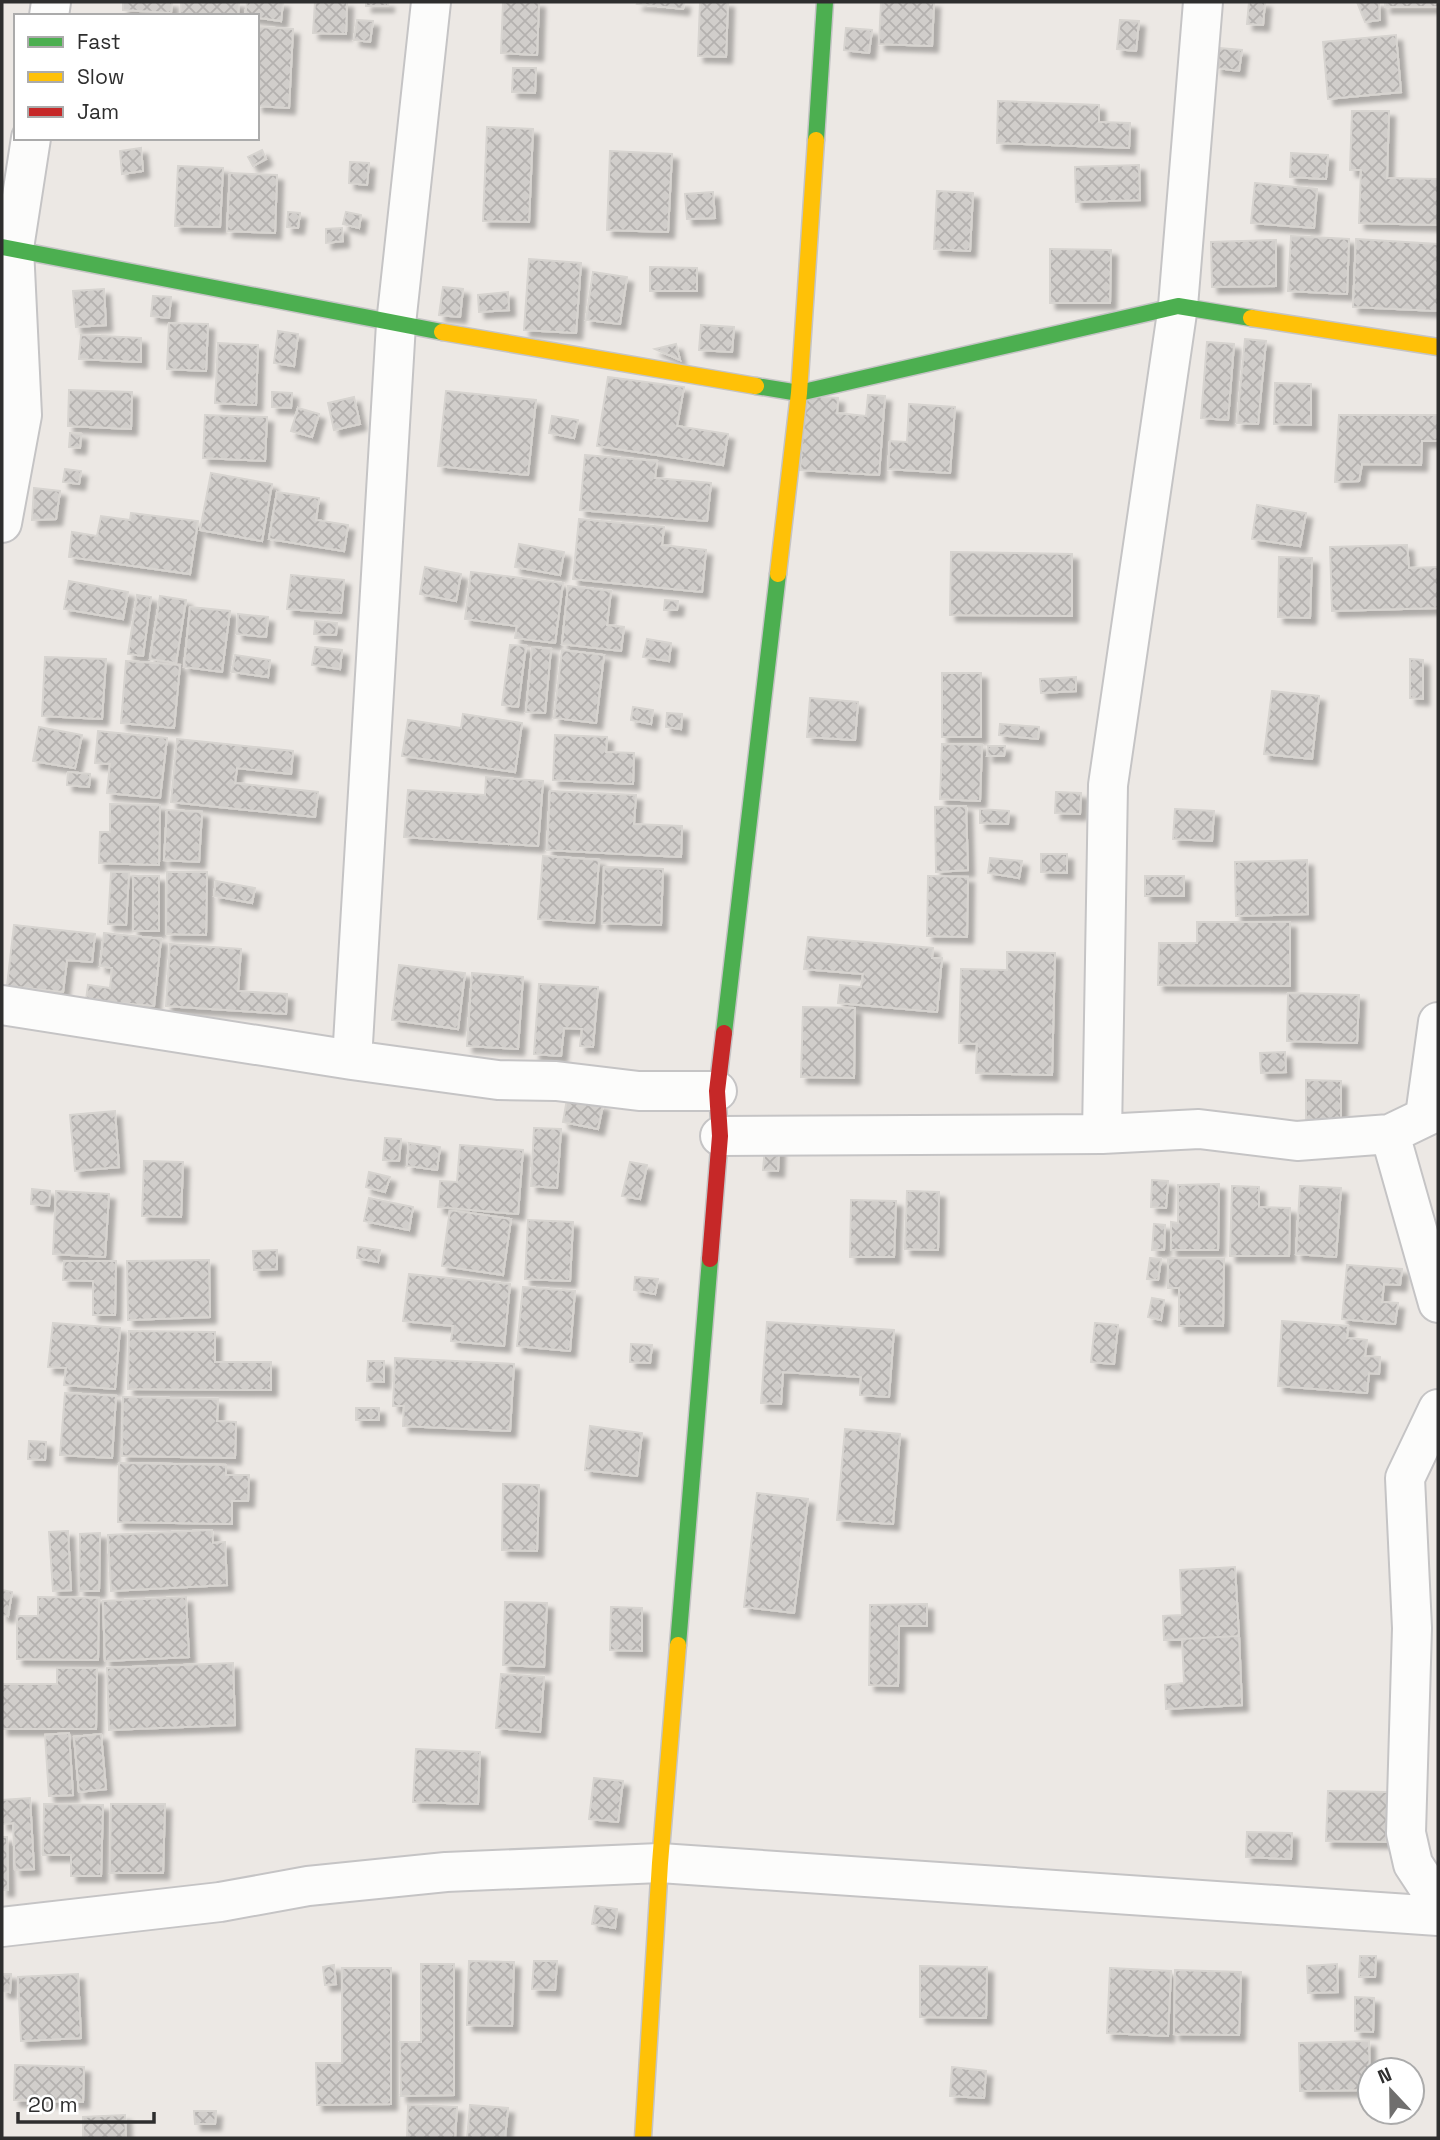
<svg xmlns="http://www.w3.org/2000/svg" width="1440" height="2140" font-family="'Space Grotesk',sans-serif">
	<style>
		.building { fill: url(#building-cross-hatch); stroke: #d7d4d0; stroke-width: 2; filter: url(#shadow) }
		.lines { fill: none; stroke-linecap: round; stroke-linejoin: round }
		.street-casing { stroke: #c5c4c5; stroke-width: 42 }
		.fast-casing { stroke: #c5c4c5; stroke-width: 19 }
		.slow-casing { stroke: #c5c4c5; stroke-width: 19 }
		.jam-casing { stroke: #c5c4c5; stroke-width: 19 }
		.street { stroke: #fcfcfb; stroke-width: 38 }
		.fast { stroke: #4caf50; stroke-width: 16 }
		.slow { stroke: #ffc107; stroke-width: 16 }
		.jam { stroke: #c62828; stroke-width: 16 }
	</style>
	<defs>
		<pattern id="building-cross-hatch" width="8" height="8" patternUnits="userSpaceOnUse" patternTransform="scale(1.75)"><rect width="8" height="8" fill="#d1cecb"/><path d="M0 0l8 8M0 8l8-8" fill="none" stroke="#b4b1af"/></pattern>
		<filter id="shadow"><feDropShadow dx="6" dy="6" stdDeviation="2" flood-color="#0004"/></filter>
	</defs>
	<rect width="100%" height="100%" fill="#ece8e4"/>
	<path class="building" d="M123,2H172L171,13L123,10Z
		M181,2H239L238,16H180Z
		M247,2H283L281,21L245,16Z
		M315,2H347L346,34L313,33Z
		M366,2H388V6H366Z
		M503,2H539L537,55L501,53Z
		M638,2H684L683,9L637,4Z
		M700,2H728L726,57L698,56Z
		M881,2H934L932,46L879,44Z
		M1249,2H1265L1263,25L1247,24Z
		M1357,2H1379L1380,20L1365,22Z
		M1385,2H1438V7H1385Z
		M357,20L373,21L370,42L354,40Z
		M1120,20L1139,21L1136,51L1117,49Z
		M257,27L293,29L289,108L257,106Z
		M846,28L872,30L869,53L844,50Z
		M1396,35L1401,92L1328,99L1323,42Z
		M1219,48L1242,50L1239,71L1216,68Z
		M513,68H536L535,93L512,92Z
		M998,101L1099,105V122L1130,123L1129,148L997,143Z
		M1352,111H1389L1387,178L1438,179V225L1359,223L1361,170H1350Z
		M487,127L533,129L529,222L483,221Z
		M141,148L143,171L122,174L120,151Z
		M262,150L266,159L253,166L248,157Z
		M610,151L672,154L668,232L607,230Z
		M1291,153L1328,155L1326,179L1290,177Z
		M350,162L369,163L367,185L349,183Z
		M1139,165L1140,200L1076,202L1075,167Z
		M178,166L223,168L220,227L175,226Z
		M230,173L277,175L275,233L227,231Z
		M1255,183L1317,189L1314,228L1251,223Z
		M937,191L973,193L970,251L934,249Z
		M713,192L715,218L687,219L685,194Z
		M288,212L300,213L298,228L287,227Z
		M346,212L361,215L359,228L343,224Z
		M342,228L343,241L326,243V229Z
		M1291,236L1349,239L1347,294L1288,291Z
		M1356,239L1438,244V311L1353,307Z
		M1276,240V286L1212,287L1211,242Z
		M1050,249L1111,250L1110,303H1050Z
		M529,259L581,263L576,333L524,330Z
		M650,267L697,268V291H650Z
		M593,272L627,277L620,324L586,320Z
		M443,287L463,289L460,317L439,315Z
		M104,289L106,325L76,327L73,291Z
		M508,292L509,310L479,312L478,295Z
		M153,296L171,297L169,318L151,316Z
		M169,323L208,324L206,371L167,369Z
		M701,325L734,327L732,352L699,350Z
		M278,331L298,334L294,366L274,363Z
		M81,335L141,338V362L79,359Z
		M1245,339L1266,341L1258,424L1237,423Z
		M1207,342L1234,344L1228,420L1201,418Z
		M218,343L258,345L256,405L215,403Z
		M676,344L680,360L655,349Z
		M608,377L684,387L677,426L728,434L723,465L597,446Z
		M1275,383L1311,384V425L1274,424Z
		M69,390L132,392L131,429L68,426Z
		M446,391L536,400L528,475L438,466Z
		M272,392L292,393L291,408L272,407Z
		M868,395L885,396L879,475L800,470L806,396L838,398L837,413L866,416Z
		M354,397L360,424L334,430L328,403Z
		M909,404L955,407L950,473L888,469L890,441L907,442Z
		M298,408L319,414L312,437L291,431Z
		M205,415L267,417L265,461L203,458Z
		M1339,415H1438V441H1422L1421,465L1362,464L1359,481L1335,482Z
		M552,416L578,420L574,438L549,433Z
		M70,433L81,434L80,448L69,447Z
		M585,455L657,461L655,478L711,483L707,521L580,510Z
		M65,469L81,471L79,484L63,482Z
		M211,473L272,484L262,541L200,530Z
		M34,488L60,491L56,519L32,520Z
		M277,492L319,498L316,520L348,525L344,551L269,539Z
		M1257,505L1306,513L1300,546L1252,539Z
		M131,513L198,521L190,574L69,557L72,532L97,536L101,516L130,520Z
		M579,519L664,527L662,545L706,550L702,592L573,579Z
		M519,544L564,552L560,575L515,567Z
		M1407,545L1409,568L1438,567V608L1332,611L1330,547Z
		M951,552L1072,554V616L950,615Z
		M1279,557L1312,558L1310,618L1278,617Z
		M425,567L461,574L456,601L420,594Z
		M471,572L563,583L555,643L515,638L517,626L465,619Z
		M291,575L344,580L341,613L287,609Z
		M69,581L128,592L123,619L64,609Z
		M568,586L611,591L607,625L624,627L621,651L562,644Z
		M137,595L151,597L143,656L128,654Z
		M160,596L186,600L176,663L150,659Z
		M665,600L678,601L677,610H664Z
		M190,607L230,611L222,672L184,667Z
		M238,614L268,617L266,637L237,634Z
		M315,621L337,623L336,635L314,634Z
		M647,639L671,643L669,661L643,657Z
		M510,645L526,646L518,707L502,705Z
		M315,647L342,650L340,669L312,665Z
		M532,647L551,649L545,713L526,712Z
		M562,650L604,655L596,723L554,718Z
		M235,655L270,660L268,677L232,672Z
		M45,657L106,659L102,719L42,716Z
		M1410,659L1423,660V699L1410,698Z
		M126,661L180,665L174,728L121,723Z
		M942,673H981V737H942Z
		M1076,677V691L1041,693L1040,679Z
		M1272,691L1319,696L1312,759L1264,754Z
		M810,698L858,702L855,740L807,737Z
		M633,707L653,710L651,724L631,720Z
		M667,713L682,714L681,729L666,727Z
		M463,714L522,723L515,772L402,756L408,720L461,728Z
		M1000,724L1039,727L1038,739L999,735Z
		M39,727L82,735L75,768L33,761Z
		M98,731L167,738L160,798L107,793L110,764L95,763Z
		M555,735L607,737L606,752L634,753L633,784L553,780Z
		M177,739L293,751L291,774L237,768L235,783L318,792L315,817L171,802Z
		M942,744L982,745L980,801L940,799Z
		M988,746H1005L1004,756H987Z
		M68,772L90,774L89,787L67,785Z
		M486,777L543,781L538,846L404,837L408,790L485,795Z
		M550,791L636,795L634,824L682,826L681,857L547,850Z
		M1056,792L1081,793L1080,814L1055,813Z
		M110,804L160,805L159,865L99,863L100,832H110Z
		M966,806L968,870L936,872L935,807Z
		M980,809L1009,811L1008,824L980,823Z
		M1175,809L1214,811L1212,841L1173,839Z
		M167,810L202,812L199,862L164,860Z
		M1041,854H1067V873L1041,872Z
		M543,856L599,860L594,923L538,919Z
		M990,858L1022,861L1019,878L988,873Z
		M1307,860L1308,914L1236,916L1235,862Z
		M604,867L663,869L661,925L602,923Z
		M111,872H129L126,925L108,924Z
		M167,872H207L206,935L166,934Z
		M133,876H159V931H133Z
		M928,876L968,877L967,937L927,936Z
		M1145,876H1184V896H1145Z
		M216,881L255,888L252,903L214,896Z
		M1197,922H1290V986L1158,985L1159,943H1197Z
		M14,925L95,934L92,962L67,960L63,992L7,986Z
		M104,933L161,939L154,1006L86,1000L88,985L110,988L112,968L100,966Z
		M808,937L933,948L932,958H942L937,1012L838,1003L840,985L861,987L863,974L804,969Z
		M170,944L241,949L238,991L287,994L286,1014L166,1006Z
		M1007,952L1055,953L1052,1075L976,1073L977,1044L959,1043L961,969L1007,970Z
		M399,965L465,973L458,1029L392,1020Z
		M472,973L523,977L518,1049L467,1046Z
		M539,984L598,987L593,1047L580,1046L582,1029L564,1028L561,1056L534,1054Z
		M1288,993L1359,995L1357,1043L1287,1041Z
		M803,1007L855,1008L854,1078L801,1077Z
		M1285,1052L1286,1072L1261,1073L1260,1053Z
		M1306,1080L1341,1081V1123H1306Z
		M567,1099L603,1105L598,1129L563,1122Z
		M115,1111L119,1167L75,1171L70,1115Z
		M534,1128L561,1129L557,1188L531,1186Z
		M385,1138L401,1139L399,1161L383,1160Z
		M409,1143L440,1147L437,1170L407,1166Z
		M460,1145L523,1150L518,1214L438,1207L440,1181L457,1182Z
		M765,1147L779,1148L778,1171L763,1170Z
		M144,1161L183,1162L181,1217L142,1216Z
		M630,1162L647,1165L640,1199L622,1196Z
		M369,1172L390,1177L385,1192L366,1187Z
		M1152,1180L1168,1181L1166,1208L1151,1207Z
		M1219,1184L1218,1250H1171V1222L1178,1223V1185Z
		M1232,1186L1259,1187V1207L1290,1208L1289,1256H1230Z
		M1300,1186L1341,1188L1336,1257L1296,1254Z
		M32,1189L50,1191L49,1206L31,1204Z
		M56,1191L109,1194L105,1257L53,1254Z
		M907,1191L939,1192L938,1250L905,1249Z
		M369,1198L413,1207L409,1230L364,1221Z
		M851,1200L896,1201L894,1257H850Z
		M450,1210L511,1219L503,1275L442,1266Z
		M528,1220L573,1222L570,1281L525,1279Z
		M1154,1224L1165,1225L1164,1250H1152Z
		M358,1247L380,1250L378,1262L357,1258Z
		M277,1250V1269L254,1270L253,1251Z
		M1150,1258L1161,1259L1158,1280L1147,1279Z
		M1168,1258L1224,1259L1223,1326H1179V1288H1168Z
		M209,1260L210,1317L128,1320L127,1261Z
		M64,1261H116L115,1315H93V1281L63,1280Z
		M1347,1265L1402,1269L1400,1285L1384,1284L1382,1302L1398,1303L1395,1324L1342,1319Z
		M409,1274L510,1284L504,1346L451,1341L453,1326L403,1321Z
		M635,1277L658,1279L655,1294L634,1290Z
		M523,1287L575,1291L570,1351L517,1346Z
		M1152,1298L1164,1300L1161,1320L1148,1317Z
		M1282,1321L1348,1326L1347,1338L1367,1340L1365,1356L1380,1357L1379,1374L1369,1373L1367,1393L1278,1386Z
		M767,1322L894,1330L889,1397L860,1395L861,1377L783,1372L781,1404L761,1403Z
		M53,1323L120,1328L115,1389L64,1385L66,1368L48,1367Z
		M1095,1323L1118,1325L1114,1364L1091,1362Z
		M129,1331L215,1332V1362H271V1390L128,1389Z
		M631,1344L652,1345L650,1363L630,1362Z
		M395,1358L514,1364L510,1431L403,1426L404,1406H393Z
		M368,1361H384V1382L367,1381Z
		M65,1393L116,1396L112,1458L60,1455Z
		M123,1397L218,1399L217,1421L236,1422L235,1458L122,1456Z
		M356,1408H379V1420H356Z
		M590,1426L642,1433L637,1476L585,1470Z
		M845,1429L900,1434L893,1524L837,1520Z
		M29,1441L46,1442L45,1460L28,1459Z
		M119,1463L226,1465V1475H249L248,1501H232V1524L118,1522Z
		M503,1484L539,1485L537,1551L502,1550Z
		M757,1493L808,1499L794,1613L744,1607Z
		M212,1530L213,1543L225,1542L227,1585L111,1591L108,1535Z
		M68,1531L71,1590L53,1591L49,1532Z
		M100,1533L99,1591H79L80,1534Z
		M1235,1567L1239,1636L1164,1640L1163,1616L1182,1615L1180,1570Z
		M2,1590L12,1592L8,1616L2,1615Z
		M38,1597L99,1598L98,1660L17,1659V1616H38Z
		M186,1597L189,1657L105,1661L103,1601Z
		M505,1602L547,1603L544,1667L503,1665Z
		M927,1604V1626H899L898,1686L869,1685L870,1605Z
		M611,1607L642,1608V1651L610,1650Z
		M1239,1636L1242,1705L1166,1709L1165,1685L1184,1683L1182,1639Z
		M233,1663L235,1725L109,1730L107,1668Z
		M57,1668H97L96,1729H2V1684H57Z
		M501,1674L544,1677L540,1732L496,1728Z
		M69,1733L73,1795L49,1796L45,1735Z
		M101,1734L106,1789L79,1792L74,1737Z
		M416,1749L480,1752L478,1804L413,1802Z
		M594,1778L623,1781L618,1822L589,1819Z
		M1328,1791L1388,1792L1386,1842L1326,1841Z
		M30,1798L34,1869L15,1870L13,1823L2,1824V1800Z
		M44,1804L103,1805L101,1876H71V1855H43Z
		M111,1804H165L163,1873H110Z
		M1247,1832L1292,1833L1291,1859L1246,1857Z
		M2,1837H7L8,1890H2Z
		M595,1906L617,1909L615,1928L592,1924Z
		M1360,1956H1376L1375,1977H1359Z
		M469,1961L514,1962L512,2026L467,2025Z
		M534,1961H557L555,1990L532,1989Z
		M421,1964H454V2095L401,2096L400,2042H421Z
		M1337,1964L1338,1992L1308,1993L1307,1966Z
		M334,1965L336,1984L325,1985L323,1967Z
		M920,1966L987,1967L986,2018L920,2017Z
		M342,1968H391V2104L317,2105L316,2063H342Z
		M1110,1968L1171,1971L1168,2036L1107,2033Z
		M1175,1970L1241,1972L1239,2035L1174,2034Z
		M2,1974H11L10,1992L2,1991Z
		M78,1974L81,2038L21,2041L18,1977Z
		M1355,1997L1374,1998L1373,2032L1355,2031Z
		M1369,2041L1370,2090L1300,2091L1299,2043Z
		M15,2065L84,2067L83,2102L14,2100Z
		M952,2067L986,2071L984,2098L950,2096Z
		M408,2105L457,2107L455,2138H407Z
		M470,2105L508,2108L505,2138H467Z
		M194,2111H216L215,2124H195Z
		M125,2115L126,2138H83V2117Z"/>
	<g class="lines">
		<defs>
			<path id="street" d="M49,16L51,2
				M2,523L22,415L14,248L31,138
				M2,1005L352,1060L498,1080L556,1081L639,1091H717
				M352,1060L396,324L431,2
				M1425,1116L1438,1022
				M1102,1134L1108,785L1178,306L1203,2
				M1390,1134L1438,1303
				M720,1136L1102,1134L1199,1129L1297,1141L1390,1134L1438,1111
				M1438,1409L1405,1478L1412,1628L1406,1833L1413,1864L1438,1902
				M2,1927L220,1902L308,1886L446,1872L660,1863L1438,1916"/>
			<path id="fast" d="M816,140L825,2
				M2,247L442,332
				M756,386L799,393L1178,306L1251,318
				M724,1033L778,574
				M678,1645L710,1259"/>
			<path id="slow" d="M1251,318L1438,347
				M442,332L756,386
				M778,574L799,393L816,140
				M643,2138L660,1863L678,1645"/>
			<path id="jam" d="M710,1259L720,1136L717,1091L724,1033"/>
		</defs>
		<use href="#street" class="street-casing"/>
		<use href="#fast" class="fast-casing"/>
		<use href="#slow" class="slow-casing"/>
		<use href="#jam" class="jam-casing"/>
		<use href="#street" class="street"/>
		<use href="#fast" class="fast"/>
		<use href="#slow" class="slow"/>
		<use href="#jam" class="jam"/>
	</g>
	<rect width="1440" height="2140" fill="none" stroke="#2e2e2e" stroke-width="7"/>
	<rect x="14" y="14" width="245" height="126" fill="#ffffff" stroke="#ababab" stroke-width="2"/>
	<rect x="28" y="37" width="35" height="10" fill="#4caf50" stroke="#ababab" stroke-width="2"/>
	<text x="77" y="49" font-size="21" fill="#2e2e2e">Fast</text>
	<rect x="28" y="72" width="35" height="10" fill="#ffc107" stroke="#ababab" stroke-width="2"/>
	<text x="77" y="84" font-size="21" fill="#2e2e2e">Slow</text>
	<rect x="28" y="107" width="35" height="10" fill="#c62828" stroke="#ababab" stroke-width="2"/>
	<text x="77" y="119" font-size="21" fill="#2e2e2e">Jam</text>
	<g transform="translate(1391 2091) rotate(338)"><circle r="33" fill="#ffffff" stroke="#ababab" stroke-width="2"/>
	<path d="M0-5L12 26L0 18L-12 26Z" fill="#706f6e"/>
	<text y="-10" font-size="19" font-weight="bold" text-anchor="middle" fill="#2e2e2e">N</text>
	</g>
	<path d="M18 2112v10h136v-10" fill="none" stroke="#2e2e2e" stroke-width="3.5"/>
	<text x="28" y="2112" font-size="21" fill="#2e2e2e" stroke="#ffffff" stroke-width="5" paint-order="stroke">20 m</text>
</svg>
